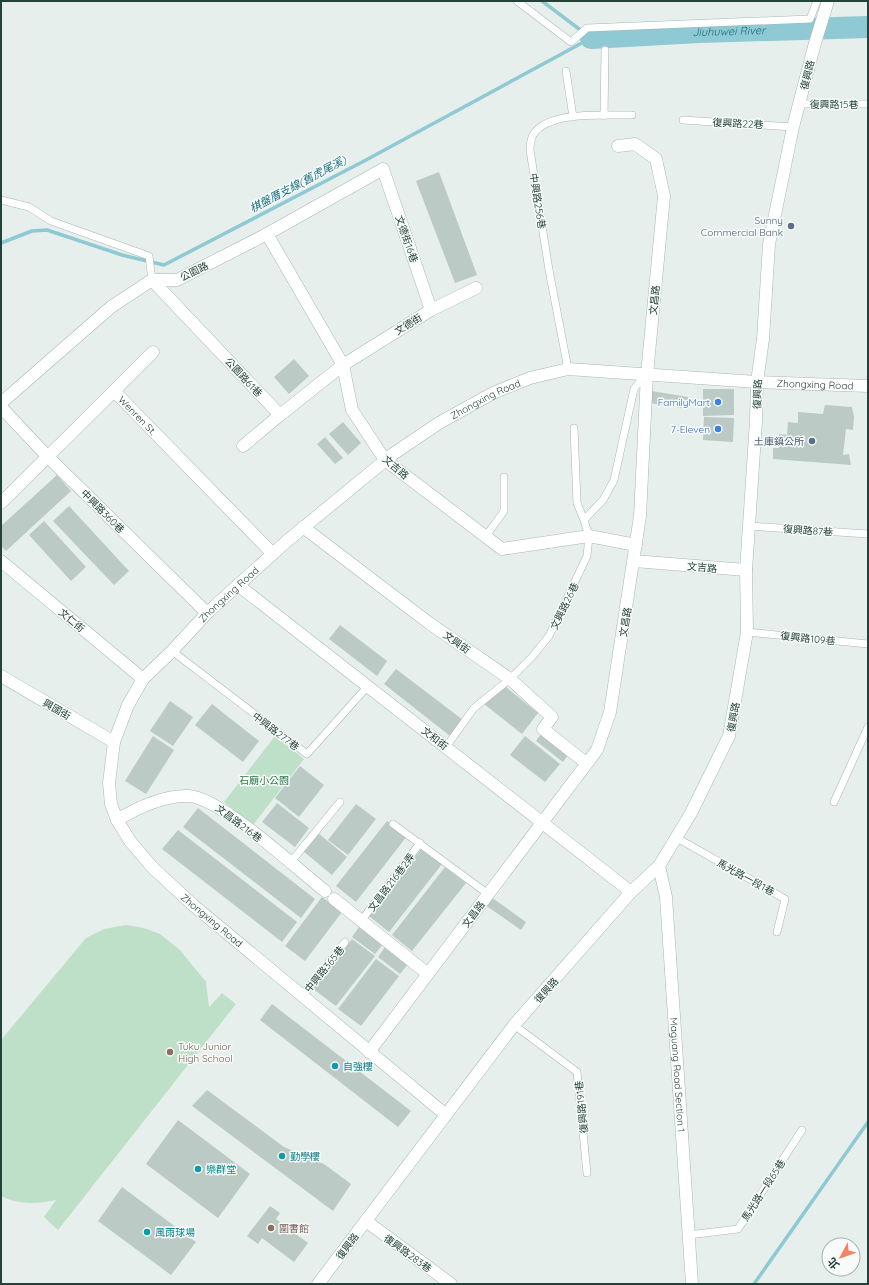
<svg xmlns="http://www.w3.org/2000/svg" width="869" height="1285" font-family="Quicksand,'Noto Sans TC',sans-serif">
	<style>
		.green { fill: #bfe0c8 }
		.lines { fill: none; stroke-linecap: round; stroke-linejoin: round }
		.stream { stroke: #8ec9d4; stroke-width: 3.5 }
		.river { stroke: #8ec9d4; stroke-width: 22 }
		.building { fill: #bbcac4 }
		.lane-casing { stroke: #a8b8b2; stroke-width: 8 }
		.street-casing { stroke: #a8b8b2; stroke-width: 13 }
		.secondary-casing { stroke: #a4bbb3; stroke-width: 13 }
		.lane { stroke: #fff; stroke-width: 7 }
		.street { stroke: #fff; stroke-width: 12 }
		.secondary { stroke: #fff; stroke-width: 12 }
		.service-dot { fill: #5c6f8a; stroke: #f7fbf9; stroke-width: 1.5 }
		.shop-dot { fill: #3f7fe0; stroke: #f7fbf9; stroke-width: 1.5 }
		.education-dot { fill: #8d6e63; stroke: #f7fbf9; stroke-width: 1.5 }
		.culture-dot { fill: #0f9aa8; stroke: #f7fbf9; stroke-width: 1.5 }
		.labels { text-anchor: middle; stroke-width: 3; stroke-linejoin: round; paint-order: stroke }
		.street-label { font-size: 10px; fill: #24423a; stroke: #f7fbf9 }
		.service-label { font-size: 10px; fill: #4e5e75; stroke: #f7fbf9; text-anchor: end }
		.shop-label { font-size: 10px; fill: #366cbe; stroke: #f7fbf9; text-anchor: end }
		.park-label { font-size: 10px; fill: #2d7a4b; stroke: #f7fbf9 }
		.education-label { font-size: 10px; fill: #785e54; stroke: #f7fbf9; text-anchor: start }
		.culture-label { font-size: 10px; fill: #0d838f; stroke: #f7fbf9; text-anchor: start }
		.water-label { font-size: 11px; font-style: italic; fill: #1c6f80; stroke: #f7fbf9 }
	</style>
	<rect width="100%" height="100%" fill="#e6efeb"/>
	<path class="green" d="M275,736L304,759L253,825L224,802Z
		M126,925L144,928L160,934L180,950L206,982L209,1007L222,993L236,1004L58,1230L44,1217L56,1200C37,1204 19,1205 1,1196V1040L86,938L104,929Z"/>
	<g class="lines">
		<path class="stream" d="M1,243L32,231L47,230L122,255L164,265L366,160L591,38L542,1
			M754,1284L868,1122"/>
		<path class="river" id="s1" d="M591,38L699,32L868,27"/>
	</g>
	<path class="building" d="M439,172L477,275L455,283L416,181Z
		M294,359L309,376L289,394L274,377Z
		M703,389H734V415L703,416Z
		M652,391L688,397L687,409L650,403Z
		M825,405L852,407L854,417L853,430L846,429L843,455L849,454L851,465L773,459V448H779V434L787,435L788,422L798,423V412L823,414Z
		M704,417L734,418L733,442L703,440Z
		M343,422L361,443L348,455L329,434Z
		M325,437L343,458L335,464L317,444Z
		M57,475L71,491L6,551L1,546V526Z
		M69,506L129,571L114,585L53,521Z
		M44,521L86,567L71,581L29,535Z
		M340,625L387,661L377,676L329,639Z
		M396,669L463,720L450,736L384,684Z
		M501,683L538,713L522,734L484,704Z
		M170,701L193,717L173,746L150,731Z
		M212,704L259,741L243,762L195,725Z
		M541,734L568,755L563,762L536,741Z
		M153,736L174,750L146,794L125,781Z
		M525,736L560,764L545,782L510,755Z
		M300,766L324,785L299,817L275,798Z
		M277,803L309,828L295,847L262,822Z
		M356,804L376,819L348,855L328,840Z
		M198,808L315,899L301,918L183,827Z
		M387,821L407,836L356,902L336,886Z
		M178,830L297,922L282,942L162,849Z
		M318,833L347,857L332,875L303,851Z
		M422,848L442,864L389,932L369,916Z
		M445,867L466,883L412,951L392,935Z
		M322,897L342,912L305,961L285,946Z
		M491,897L526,922L521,930L485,905Z
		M359,927L383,944L375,954L352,937Z
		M352,939L375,956L336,1006L313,989Z
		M385,947L408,964L400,974L378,957Z
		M376,959L399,976L361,1026L338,1009Z
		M272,1004L411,1111L398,1127L260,1020Z
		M207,1090L284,1147L324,1164L351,1184L333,1211L192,1106Z
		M178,1120L250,1174L218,1218L146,1164Z
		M122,1187L196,1242L171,1275L98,1221Z
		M270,1206L280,1213L276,1219L308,1243L294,1262L262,1238L258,1244L247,1236Z"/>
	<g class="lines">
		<defs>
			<path id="lane" d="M517,1L571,42L587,28L810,19L817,1
				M566,71L573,117
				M800,104H868
				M604,116L605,50
				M683,120L793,127
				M1,200L29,207L51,221L149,256L152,280
				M568,369L549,270L530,150C530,145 531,139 533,135C548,110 605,116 632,115
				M574,428L577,503L584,520L603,500L614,480L634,389L646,374
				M749,526L868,534
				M486,536L504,511V477
				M747,632L868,644
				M172,651L307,754L368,686
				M446,747L474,708L510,679L532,657L549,636L587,556L589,536L584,520
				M834,802L868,727
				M393,824L488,894
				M677,838L785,899L777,932
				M290,863L340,802
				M361,921L420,843
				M302,996L345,942
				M514,1025L577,1072L587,1173
				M688,1235L738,1229L802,1130"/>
			<g id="street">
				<path d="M267,234L343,365L352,410L385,460L502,549L589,536L636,545"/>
				<path d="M152,280L280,415L343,365L431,310L476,288"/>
				<path d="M114,391L153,352"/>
				<path d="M1,403L111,307L152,280H177L267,234L383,169L431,310"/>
				<path d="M1,407L47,456L207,613"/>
				<path d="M243,446L280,415"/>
				<path id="s2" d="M1,503L114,391L273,554"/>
				<path d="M303,527L429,623L510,679L552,717L543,729L586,763"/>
				<path d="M1,561L143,679"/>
				<path d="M634,561L746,570"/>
				<path d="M238,585L631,892"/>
				<path d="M1,676L114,742"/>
				<path d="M117,820C137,808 165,795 189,796C221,798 297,869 325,891"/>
				<path d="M334,899L428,974"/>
				<path d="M369,1052L597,750L610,712L640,516L647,374L664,196L656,159L635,144L618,146"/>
				<path id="s3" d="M446,1115L193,905L152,867L130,841L117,820L111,804L109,783L114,742L128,705L143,679L172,651L207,613L287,541L393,454L439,423L493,393L530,378L568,369L757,382L868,386"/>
				<path d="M366,1221L451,1284"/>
			</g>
			<g id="secondary">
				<path id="s4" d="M659,866L666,897L692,1284"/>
				<path d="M318,1284L514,1025L631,892L659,866L691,813L729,736L747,632L746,570L756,421L757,382L763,339L769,244L793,127L815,43L828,1"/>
			</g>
		</defs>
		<use href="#lane" class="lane-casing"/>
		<use href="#street" class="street-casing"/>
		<use href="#secondary" class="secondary-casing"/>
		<use href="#lane" class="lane"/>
		<use href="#street" class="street"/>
		<use href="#secondary" class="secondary"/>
	</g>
	<g class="service-dot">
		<circle cx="791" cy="226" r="4"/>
		<circle cx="812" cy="441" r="4"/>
	</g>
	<g class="shop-dot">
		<circle cx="718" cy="402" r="4"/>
		<circle cx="718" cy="429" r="4"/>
	</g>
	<g class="education-dot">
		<circle cx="170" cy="1052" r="4"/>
		<circle cx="271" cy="1228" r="4"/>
	</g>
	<g class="culture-dot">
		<circle cx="335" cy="1066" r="4"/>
		<circle cx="282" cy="1156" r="4"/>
		<circle cx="198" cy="1169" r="4"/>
		<circle cx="147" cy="1232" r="4"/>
	</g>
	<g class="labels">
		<g class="street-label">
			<text transform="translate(807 75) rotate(-76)" y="4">復興路</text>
			<text x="834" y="108">復興路15巷</text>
			<text transform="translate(738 123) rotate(3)" y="4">復興路22巷</text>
			<text transform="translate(538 201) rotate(81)" y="4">中興路256巷</text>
			<text transform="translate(407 239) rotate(71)" y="4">文德街16巷</text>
			<text transform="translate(194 271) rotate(-26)" y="4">公園路</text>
			<text transform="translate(654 300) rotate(-84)" y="4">文昌路</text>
			<text transform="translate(408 324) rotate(-32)" y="4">文德街</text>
			<text transform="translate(244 377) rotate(47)" y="4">公園路61巷</text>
			<text dy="4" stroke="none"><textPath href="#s3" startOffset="1373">Zhongxing Road</textPath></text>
			<text transform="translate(757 394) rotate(-88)" y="4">復興路</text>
			<text dy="4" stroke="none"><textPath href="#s3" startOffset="1037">Zhongxing Road</textPath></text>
			<text dy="4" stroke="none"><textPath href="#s2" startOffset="193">Wenren St.</textPath></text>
			<text transform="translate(396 467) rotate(41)" y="4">文吉路</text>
			<text transform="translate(103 511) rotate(45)" y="4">中興路360巷</text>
			<text transform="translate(808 530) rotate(4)" y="4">復興路87巷</text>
			<text transform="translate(702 567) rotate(5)" y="4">文吉路</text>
			<text dy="4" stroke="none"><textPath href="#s3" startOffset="713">Zhongxing Road</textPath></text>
			<text transform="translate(564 606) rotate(-64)" y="4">文興路26巷</text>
			<text transform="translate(72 620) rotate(40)" y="4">文仁街</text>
			<text transform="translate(625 622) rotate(-81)" y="4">文昌路</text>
			<text transform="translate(808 638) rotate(6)" y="4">復興路109巷</text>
			<text transform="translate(457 642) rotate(35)" y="4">文興街</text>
			<text transform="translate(57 709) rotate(30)" y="4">興國街</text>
			<text transform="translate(733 717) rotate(-80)" y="4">復興路</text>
			<text transform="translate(276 731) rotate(37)" y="4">中興路277巷</text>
			<text transform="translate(435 738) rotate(38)" y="4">文和街</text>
			<text transform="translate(239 823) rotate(37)" y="4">文昌路216巷</text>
			<text transform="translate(746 877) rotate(29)" y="4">馬光路一段1巷</text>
			<text transform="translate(391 882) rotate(-53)" y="4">文昌路216巷2弄</text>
			<text transform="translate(473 914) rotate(-53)" y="4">文昌路</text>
			<text transform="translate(212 920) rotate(40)" y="4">Zhongxing Road</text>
			<text transform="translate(324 969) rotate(-51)" y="4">中興路365巷</text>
			<text transform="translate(546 990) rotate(-48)" y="4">復興路</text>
			<text dy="4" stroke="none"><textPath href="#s4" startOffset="210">Maguang Road Section 1</textPath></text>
			<text transform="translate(581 1107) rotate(-96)" y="4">復興路191巷</text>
			<text transform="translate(763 1190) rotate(-57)" y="4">馬光路一段65巷</text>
			<text transform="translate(347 1246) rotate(-53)" y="4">復興路</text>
			<text transform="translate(408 1253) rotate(36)" y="4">復興路283巷</text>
		</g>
		<g class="service-label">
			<text x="783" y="224">Sunny<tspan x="783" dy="12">Commercial Bank</tspan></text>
			<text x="804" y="445">土庫鎮公所</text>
		</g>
		<g class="shop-label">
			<text x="710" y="406">FamilyMart</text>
			<text x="710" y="433">7-Eleven</text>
		</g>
		<g class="park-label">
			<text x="264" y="784">石廟小公園</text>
		</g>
		<g class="education-label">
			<text x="178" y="1050">Tuku Junior<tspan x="178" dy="12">High School</tspan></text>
			<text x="279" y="1232">圖書館</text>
		</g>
		<g class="culture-label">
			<text x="343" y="1070">自強樓</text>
			<text x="290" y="1160">勤學樓</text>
			<text x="206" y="1173">樂群堂</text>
			<text x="155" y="1236">風雨球場</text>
		</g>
		<g class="water-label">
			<text dy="4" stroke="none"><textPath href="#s1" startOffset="138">Jiuhuwei River</textPath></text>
			<text transform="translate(298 184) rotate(-28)" y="4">棋盤厝支線(舊虎尾溪)</text>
		</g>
	</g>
	<rect width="869" height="1285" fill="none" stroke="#24423a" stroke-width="4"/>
	<g transform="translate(841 1257) rotate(229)"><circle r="19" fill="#f7fbf9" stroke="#a3b1ad"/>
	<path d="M0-3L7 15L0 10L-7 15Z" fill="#f4845f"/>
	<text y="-6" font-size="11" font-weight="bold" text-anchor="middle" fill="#24423a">北</text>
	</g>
</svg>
